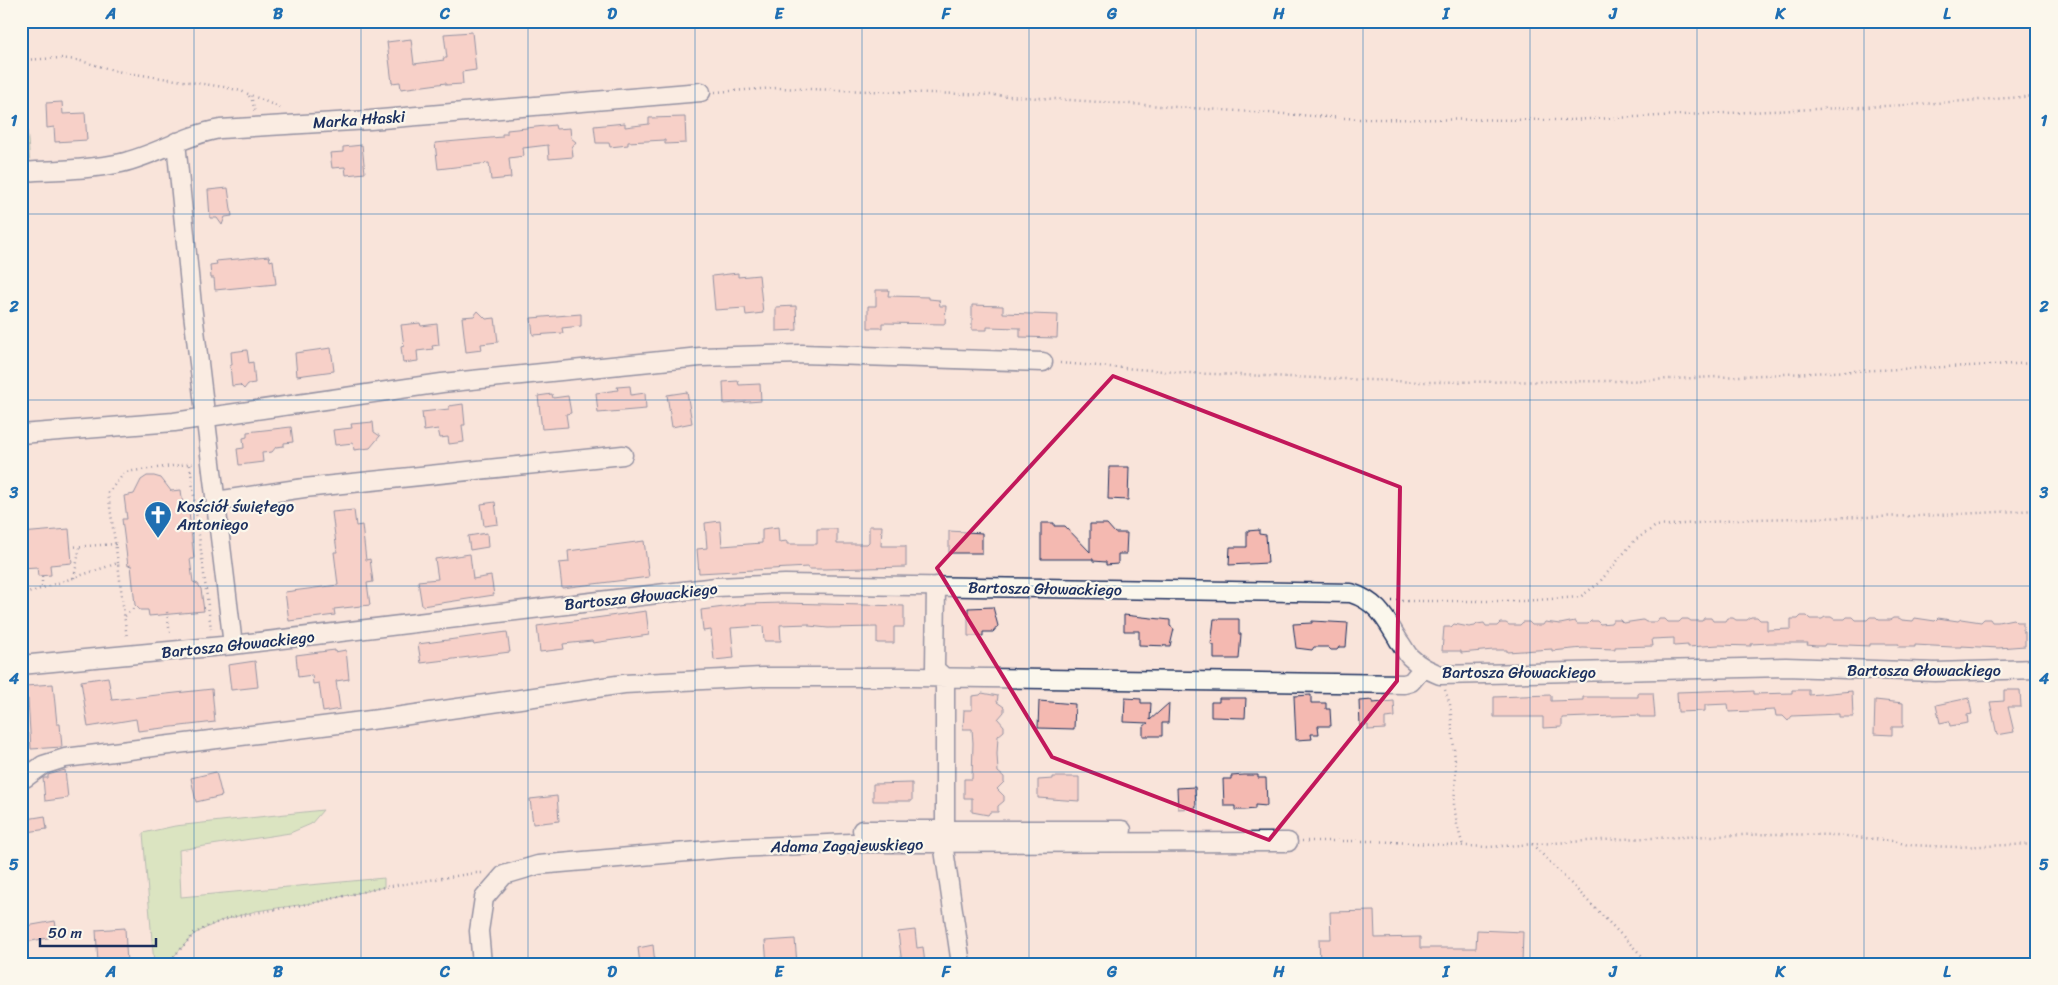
<svg xmlns="http://www.w3.org/2000/svg" width="2058" height="985" font-family="Sriracha,sans-serif">
	<style>
		.green { fill: #b6e4a2; stroke: #688a80 }
		.building { fill: #f4b9b1; stroke: #1b2f5e }
		.lines { fill: none; stroke-linecap: round; stroke-linejoin: round }
		.minor-casing { stroke: #1b2f5e; stroke-width: 21 }
		.path { stroke: #1b2f5e; stroke-width: 2.5; stroke-dasharray: 1 4; stroke-linecap: butt }
		.minor { stroke: #fbf7ec; stroke-width: 18 }
		.marked { fill: none; stroke: #c2185b; stroke-width: 4; stroke-linejoin: round }
		.grid { fill: none; stroke: #1f6fb2; stroke-width: 1; stroke-opacity: 0.55 }
		.labels { text-anchor: middle; stroke-width: 4.5; stroke-linejoin: round; paint-order: stroke }
		.street-label { font-size: 16px; fill: #1b2f5e; stroke: #fbf7ec }
		.poi-label { font-size: 16px; fill: #1b2f5e; stroke: #fbf7ec; text-anchor: start }
		.neatline { fill: none; stroke: #1f6fb2; stroke-width: 2 }
		.grid-label { font-size: 16px; text-anchor: middle; font-weight: bold; fill: #1f6fb2 }
	</style>
	<rect width="100%" height="100%" fill="#f9e4da"/>
	<filter id="ink" filterUnits="userSpaceOnUse"><feTurbulence type="fractalNoise" baseFrequency=".02" numOctaves="2"/><feDisplacementMap in="SourceGraphic" scale="10" xChannelSelector="R" yChannelSelector="G"/><feConvolveMatrix kernelMatrix="1 2 1 2 8 2 1 2 1" color-interpolation-filters="sRGB"/></filter>
	<g filter="url(#ink)">
		<path class="green" d="M21,74L24,92L30,164H21Z
			M323,810L311,824L290,833L179,850L181,897L384,878V887L313,903L256,911L220,921L194,934L167,964H154L143,833L175,826Z"/>
		<path class="building" d="M472,32L476,70L462,72L463,84L446,85V83L401,89L400,82L392,83L387,42L411,39L414,64L444,60L443,58H447L444,34Z
			M62,102L63,114L85,113L87,140L55,142L54,127L47,128L46,103Z
			M685,117L686,143L665,144V140L628,142V145L610,147L609,143H596L594,126L625,123V127L649,124V118Z
			M555,125L556,129L570,128L571,138L576,142L572,147L573,157L549,159L548,145L523,148L524,156L509,158L511,178L491,180L489,163L438,169L435,143L502,137V134H507V130Z
			M362,145L365,173L346,175L345,167L332,168L330,153L343,152V147Z
			M228,188L232,216L225,217L222,225L217,218H210L208,190Z
			M269,256L270,261L273,260L276,284L215,290L214,278H211L210,265L217,264L216,261Z
			M738,273V277L759,275L763,313L746,315L745,308L715,310L712,276Z
			M876,290H889L888,296L929,297V299L939,300L940,306H946L945,324L882,323V328H868V306H876Z
			M972,305L1003,306V313L1058,315L1057,338L1020,337V328L987,327V330H972Z
			M796,306L797,330L776,331V307Z
			M478,311L486,319L495,318L498,342L481,344L482,350L466,352L462,317L474,316Z
			M581,314V326L562,328L563,333L533,335L531,318Z
			M420,323L421,326L437,324L439,345L432,346L433,349L417,351L418,361L403,363L401,347L404,346L401,325Z
			M331,348L334,371L297,376L295,353Z
			M247,350L249,363L253,362L255,383L248,384L244,389L240,385L232,386L230,365H232L231,352Z
			M738,381L739,385L760,384L761,401L724,404L723,382Z
			M630,386L631,395L645,393L646,409L598,413L596,393L618,390L617,387Z
			M687,392L692,423L672,427L667,395Z
			M552,394L553,398L568,396L571,413L566,414L568,427L542,429L538,396Z
			M463,404L465,425H462L464,442L449,444L448,437L440,438L438,429L424,431L422,412L449,409V406Z
			M373,422L374,432L380,436L370,448L354,450L353,443L335,445L333,430L352,428L351,424Z
			M291,427L293,442L284,443V446L276,447L272,452L262,453L263,462L239,465L237,449L244,448L243,438L247,437V432Z
			M1109,467H1129L1128,500L1108,499Z
			M147,476H154L161,478L171,491L181,490L184,513L189,512L194,559H190L193,582L198,584L201,589L204,611L149,616L148,610H140L135,605L131,565L128,566L122,519H127L124,496L134,494L141,480Z
			M495,502L498,524L484,526L481,504Z
			M354,510L356,526L362,525L366,560L370,559L373,582L367,583L370,605L334,609L335,615L289,621L285,592L338,585L334,552H337L332,512Z
			M720,521L722,546L762,543V529L778,527L779,542L787,541V544H817V529H837V544H867L869,542V526H882L881,546H906V567L826,569H808V567L699,573L697,549L707,548L705,523Z
			M1041,523H1054V526H1065L1090,552V524H1107L1115,533H1127L1126,554H1118V564L1106,565V562L1093,561V559H1041Z
			M69,529L72,563L50,565L51,575L38,576L37,567L21,568V533Z
			M1259,530V534L1266,535L1268,563L1229,565L1230,547H1247V531Z
			M949,531L982,533V553H949Z
			M487,533L488,547L470,550L468,536Z
			M644,541L649,577L562,588L559,563L569,562L568,551Z
			M470,554L473,579L491,576L494,595L422,606L418,581L438,579L435,559Z
			M783,603L904,606V627H894V643H877V627L828,628L809,626V624L780,625L781,641H764L763,626L731,628L734,658L714,660L711,630L703,631L701,610L747,604Z
			M993,607L998,626L993,632H983V636H968V608Z
			M646,611L649,635L593,643L592,641L563,644L564,649L540,652L537,626Z
			M1124,615L1170,620V626L1174,629L1170,646L1139,645V631H1124Z
			M1801,616H1807L1810,619H1822L1825,617H1831L1834,619H1845L1847,617H1853L1856,620H1867L1870,617H1876L1879,620H1890L1893,618H1899L1902,620L1913,621L1915,618L1935,621L1938,618L1958,621L1961,619L1981,622L1984,619H1990L1992,622H1998L2013,619L2016,622H2023V632H2025V646L1998,648L1961,646V647H1952L1915,645V647H1898L1899,644H1870V646L1825,644L1824,646H1816L1807,645L1808,643H1770L1751,644V646L1719,645L1688,647V645L1674,646V638L1652,639L1653,646L1615,647V649L1583,648L1552,651V649L1507,652V650H1493L1461,653V651H1442L1444,627H1451L1454,624L1469,627L1475,626L1477,624L1484,623L1486,626H1497L1500,623H1506L1509,625H1520L1523,622H1529L1532,625H1543L1545,622L1560,624L1575,621L1577,624H1588L1591,621H1597L1600,624L1611,623L1613,620H1620L1623,623L1643,620L1646,622H1657L1659,619H1665L1668,622H1679L1682,619H1688L1691,621H1702L1704,618H1711L1713,621H1725L1727,618H1733L1736,620H1747L1751,617H1757L1760,620H1767V630L1791,629V619H1798Z
			M1214,619H1239V634H1241L1239,659H1214V645H1211Z
			M1312,621L1348,623L1346,647H1339L1337,650H1331L1328,647H1314L1312,650L1296,648L1293,624L1312,623Z
			M507,632L510,652L421,663L418,644Z
			M335,650V652L346,650L349,679L336,681L340,709L323,712L319,683L313,684L312,675L298,677L296,655Z
			M255,661L258,687L231,690L228,665Z
			M108,677L112,700L212,689L215,722L138,731L136,719L88,727L81,681Z
			M53,684L57,724H60L62,747L31,749L28,699L26,698L25,686Z
			M1736,690V692L1754,691V694L1792,693V690H1809V695L1852,691L1853,717H1839V714L1792,716L1788,721L1783,716H1776L1775,710L1729,712L1728,704L1705,705V711L1678,712L1677,692Z
			M2004,690H2020L2021,707H2008L2014,732L1997,735L1990,702L2004,701Z
			M982,693L998,696L997,702L1004,707V712L998,719L1004,726V731L998,736L997,754L998,772L1004,777V782L997,789L1004,796V801L998,806V812H990L988,815L972,812V798H964V779H972L973,743L972,729H963L964,710H972V696L980,695Z
			M1638,693H1653L1655,717H1639V715L1562,718V727L1543,728V717H1494V697L1551,695V701L1583,700V697H1638Z
			M1311,695V703H1326V709H1330L1331,726H1318L1319,734H1311L1312,739L1296,740L1294,696Z
			M1125,698L1141,699V703H1151L1150,720L1169,703L1168,723H1162V736H1143V727L1148,723L1124,722Z
			M1219,698H1246L1245,718L1211,717V702H1219Z
			M1969,698L1972,714L1967,715L1968,723L1950,726L1949,721L1940,723L1936,705Z
			M1373,700V703L1394,701L1395,717L1385,718V729L1368,730V725L1360,726L1359,701Z
			M1875,700L1903,703V727H1892V735L1874,734Z
			M1039,701L1075,704L1074,729L1038,728Z
			M65,770L68,798L45,801L43,778H48V775Z
			M216,772L222,796L196,802L191,778Z
			M1244,775H1258V778H1266L1267,806L1255,805V809L1245,810H1235V806H1224L1223,779H1231V776Z
			M1053,777H1079V801L1038,798V780L1053,779Z
			M912,783V801H873V784Z
			M1195,787L1196,808L1178,809L1177,788Z
			M557,796L559,821L533,824L530,799Z
			M45,816L47,829L21,833V820Z
			M1374,911L1375,938L1420,937V948H1476L1477,930L1523,932L1522,964H1320L1319,939H1331L1330,912Z
			M55,921L58,936L21,943V927Z
			M125,928L127,964H98L96,930Z
			M915,930L917,948L923,947L925,964H902L898,932Z
			M795,939L797,964H767L765,941Z
			M653,945L655,964H640L638,948Z"/>
		<g class="lines">
			<defs>
				<path id="minor" d="M176,142L192,305L233,645
					M21,172C54,170 89,170 121,163C156,155 185,135 220,129L370,120L701,92
					M21,434L174,422L442,383L700,357L802,354L1043,362
					M216,501L304,488L623,455
					M936,586L935,669L945,678V829
					M21,665L233,645L716,587L785,584L1351,593C1378,602 1385,618 1399,641C1403,646 1406,653 1410,657C1419,666 1428,670 1440,675L1786,667L1935,672L2037,669
					M21,778H25L43,765L65,758L395,717L624,684L762,677H912L1404,684L1411,682L1423,668
					M862,830H1122
					M943,843L961,964
					M482,964L479,931L484,898L504,875L538,865L733,848L851,843L1288,842"/>
			</defs>
			<use href="#minor" class="minor-casing"/>
			<path class="path" d="M21,60L60,58L77,60L121,72L224,87L241,91L281,108
				M715,92L777,88L993,95L1360,119L1569,120L1907,105L2037,96
				M249,96L252,100L255,112
				M1060,363L1188,373L1420,382L1626,381L2037,363
				M190,465L211,629
				M70,547L116,544
				M118,563L108,493L125,472L196,463
				M42,576V588
				M74,578L80,546
				M1392,601H1522L1580,597L1598,584L1635,540L1656,526L1752,519L1919,516L2037,510
				M167,612L170,635
				M125,616L136,606
				M26,647L22,595L118,563L127,639
				M1445,690L1450,704L1456,772L1454,804L1457,825L1463,846
				M1302,841H1374L1487,847L1620,839L1773,834L1836,835L1893,841L1908,845L1955,847L2037,844
				M1532,844L1650,964
				M167,964L194,934L208,926L232,917L313,903L384,887L475,873H484"/>
			<use href="#minor" class="minor"/>
		</g>
	</g>
	<path d="M0 0H2058V985H0ZM1113,376L1400,487L1397,681L1269,840L1052,757L937,568Z" fill="#f9e4da" fill-opacity=".55" fill-rule="evenodd"/>
	<path class="marked" d="M1113,376L1400,487L1397,681L1269,840L1052,757L937,568Z"/>
	<path class="grid" d="M194,21V964M361,21V964M528,21V964M695,21V964M862,21V964M1029,21V964M1196,21V964M1363,21V964M1530,21V964M1697,21V964M1864,21V964M21,214H2037M21,400H2037M21,586H2037M21,772H2037"/>
	<defs>
		<symbol id="church-pin" viewBox="-11 -11 22 30"><path d="M0 17L-7.5 6A9.5 9.5 0 1 1 7.5 6Z" fill="#1f6fb2" stroke="#fbf7ec"/><path d="M-1.2-6h2.4v3.5h3.3v2.4h-3.3V6h-2.4V-.1h-3.3v-2.4h3.3Z" fill="#fff"/></symbol>
	</defs>
	<g fill-rule="evenodd">
		<use href="#church-pin" x="142" y="499" width="32" height="43"/>
	</g>
	<g class="labels">
		<g class="street-label">
			<text transform="translate(359 119) rotate(-4)" y="6">Marka Hłaski</text>
			<text transform="translate(1045 588) rotate(1)" y="6">Bartosza Głowackiego</text>
			<text transform="translate(641 596) rotate(-6)" y="6">Bartosza Głowackiego</text>
			<text transform="translate(238 644) rotate(-6)" y="6">Bartosza Głowackiego</text>
			<text x="1924" y="676">Bartosza Głowackiego</text>
			<text x="1519" y="678">Bartosza Głowackiego</text>
			<text transform="translate(847 845) rotate(-1)" y="6">Adama Zagajewskiego</text>
		</g>
		<g class="poi-label">
			<text x="177" y="512">Kościół świętego<tspan x="177" dy="18">Antoniego</tspan></text>
		</g>
	</g>
	<rect width="2058" height="985" fill="none" stroke="#fbf7ec" stroke-width="55"/>
	<path d="M40 938v8h116v-8" fill="none" stroke="#1b2f5e" stroke-width="2.5"/>
	<text x="48" y="938" font-size="15" fill="#1b2f5e" stroke="#fbf7ec" stroke-width="4" paint-order="stroke">50 m</text>
	<rect x="28" y="28" width="2002" height="930" class="neatline"/>
	<g class="grid-label">
		<text x="111" y="19">A</text>
		<text x="278" y="19">B</text>
		<text x="445" y="19">C</text>
		<text x="612" y="19">D</text>
		<text x="779" y="19">E</text>
		<text x="946" y="19">F</text>
		<text x="1112" y="19">G</text>
		<text x="1279" y="19">H</text>
		<text x="1446" y="19">I</text>
		<text x="1613" y="19">J</text>
		<text x="1780" y="19">K</text>
		<text x="1947" y="19">L</text>
		<text x="14" y="126">1</text>
		<text x="2044" y="126">1</text>
		<text x="14" y="312">2</text>
		<text x="2044" y="312">2</text>
		<text x="14" y="498">3</text>
		<text x="2044" y="498">3</text>
		<text x="14" y="684">4</text>
		<text x="2044" y="684">4</text>
		<text x="14" y="870">5</text>
		<text x="2044" y="870">5</text>
		<text x="111" y="977">A</text>
		<text x="278" y="977">B</text>
		<text x="445" y="977">C</text>
		<text x="612" y="977">D</text>
		<text x="779" y="977">E</text>
		<text x="946" y="977">F</text>
		<text x="1112" y="977">G</text>
		<text x="1279" y="977">H</text>
		<text x="1446" y="977">I</text>
		<text x="1613" y="977">J</text>
		<text x="1780" y="977">K</text>
		<text x="1947" y="977">L</text>
	</g>
</svg>
